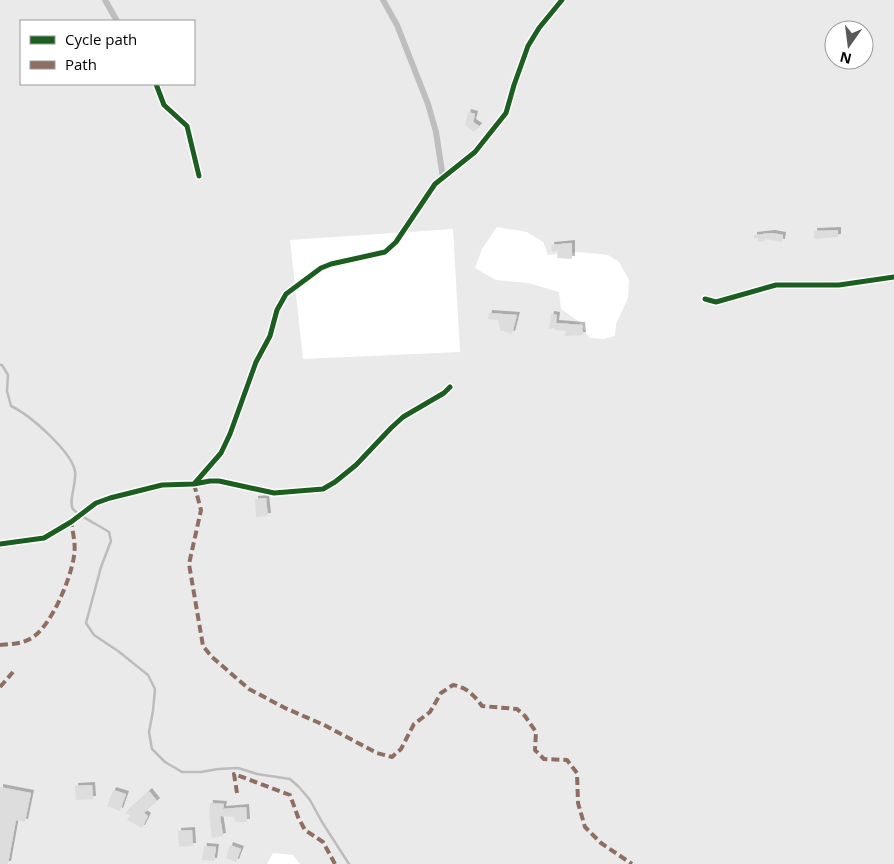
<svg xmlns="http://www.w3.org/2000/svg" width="894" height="864" font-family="'Open Sans',sans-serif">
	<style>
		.green { fill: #eaeaea; fill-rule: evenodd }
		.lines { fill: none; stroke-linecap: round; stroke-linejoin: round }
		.stream { stroke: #bcbcbc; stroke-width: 2.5 }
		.building { fill: #ddd; filter: url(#shadow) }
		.street { stroke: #bebebe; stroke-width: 6 }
		.quiet { stroke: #8d6e63; stroke-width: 4; stroke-dasharray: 8 4; stroke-linecap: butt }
		.cycleway-casing { stroke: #fff; stroke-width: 8 }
		.cycleway { stroke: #1b5e20; stroke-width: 5 }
	</style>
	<defs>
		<filter id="shadow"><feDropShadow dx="3" dy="-3" stdDeviation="0" flood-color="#0004"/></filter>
	</defs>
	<rect width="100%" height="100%" fill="#fff"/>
	<path class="green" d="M0,0H894V864H300L293,855L273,853L267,864H0ZM21,21H194V84H21ZM834,30H864V60H834ZM497,227L527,232L543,242L548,255L579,252L608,255L619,262L629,280L628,298L616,324L615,336L604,339L590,338L578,321L561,309L559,292L528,283L496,280L475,268L482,249ZM453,229L460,352L303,359L290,240Z"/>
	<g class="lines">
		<path class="stream" d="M0,365H2L8,375L7,391L11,406C30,415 71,451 75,471C77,482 68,502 73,509C77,515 102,527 109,532L111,541L101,567L86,623L94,635L118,651L148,675L155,689L153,711L149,732L152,749L165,762L182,772H201L218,769L238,768L257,774L290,779L299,787L310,800L322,822L349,864"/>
	</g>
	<path class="building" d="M468,112L475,114L473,122L479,126L474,132L465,125Z
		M838,230V237L814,239V231Z
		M772,233L783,235L782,242L765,239V241L758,242V238H754V235Z
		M572,243V259L557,258L558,251L552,252L551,245Z
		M489,313L517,315L512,334L500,330L498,320L488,319Z
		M551,314L557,315L556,323L582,325L583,335L565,336L566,331L555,330V328L549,329Z
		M266,498L268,516L256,517L255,499Z
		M92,785L93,799L76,800L75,786Z
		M0,787L31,793L25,822L16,820L8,864H0Z
		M113,790L126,794L120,811L107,806Z
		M149,791L157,801L144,813L148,816L142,828L127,820L130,815L125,813Z
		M210,803L224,804L223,809L246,807L247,822H235L234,817L220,816L223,836L212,838L209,814Z
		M192,830L193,846L179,847L178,831Z
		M230,845L241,849L236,862L226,858Z
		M204,846L216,847L214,861L202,860Z"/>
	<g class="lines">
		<path class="street" d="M105,0L117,21
			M383,0L397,25L428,104L436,132L443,178
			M156,84L164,105L187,126L199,176
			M705,299L716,302L776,285H839L894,277
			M196,484L210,481H219L274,493L323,489L335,482L356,465L391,428L403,417L444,393L450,387
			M0,544L44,538L71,522L96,503L110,498L162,485L194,484L221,453L230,434L256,362L270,336L277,310L286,294L321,268L331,264L385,252L396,242L435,184L475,152L506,113L514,85L528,46L539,28L562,0"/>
		<path class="quiet" d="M194,484L201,510L189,564L203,646L212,657L249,689L285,708L324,725L377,753L392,757L401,749L414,724L430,712L441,693L453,685C466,687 474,695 482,706L517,709L525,716L536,732L535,750L544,759L567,760L577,773L578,803L585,827L601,843L632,864
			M0,645C10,644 21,644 30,639C51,628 71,578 74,556C76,545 73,533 71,522
			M0,687L13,672
			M237,793L234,774L290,795L298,817L305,830L323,842L335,864"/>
		<defs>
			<path id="cycleway" d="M156,84L164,105L187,126L199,176
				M705,299L716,302L776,285H839L894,277
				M194,484L210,481H219L274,493L323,489L335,482L356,465L391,428L403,417L444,393L450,387
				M0,544L44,538L71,522L96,503L110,498L162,485L194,484L221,453L230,434L256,362L270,336L277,310L286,294L321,268L331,264L385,252L396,242L435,184L475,152L506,113L514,85L528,46L539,28L562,0"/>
		</defs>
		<use href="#cycleway" class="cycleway-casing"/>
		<use href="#cycleway" class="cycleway"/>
	</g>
	<rect x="20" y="20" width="175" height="65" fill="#ffffff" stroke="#999999"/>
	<rect x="30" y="36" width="25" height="8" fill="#1b5e20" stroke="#999999"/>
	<text x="65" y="45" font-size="15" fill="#000000">Cycle path</text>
	<rect x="30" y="61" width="25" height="8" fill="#8d6e63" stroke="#999999"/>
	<text x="65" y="70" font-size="15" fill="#000000">Path</text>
	<g transform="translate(849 45) rotate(194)"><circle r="24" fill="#ffffff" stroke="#999999"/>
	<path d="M0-4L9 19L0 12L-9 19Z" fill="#595959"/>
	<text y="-8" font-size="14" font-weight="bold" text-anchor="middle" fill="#000000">N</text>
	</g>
</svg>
